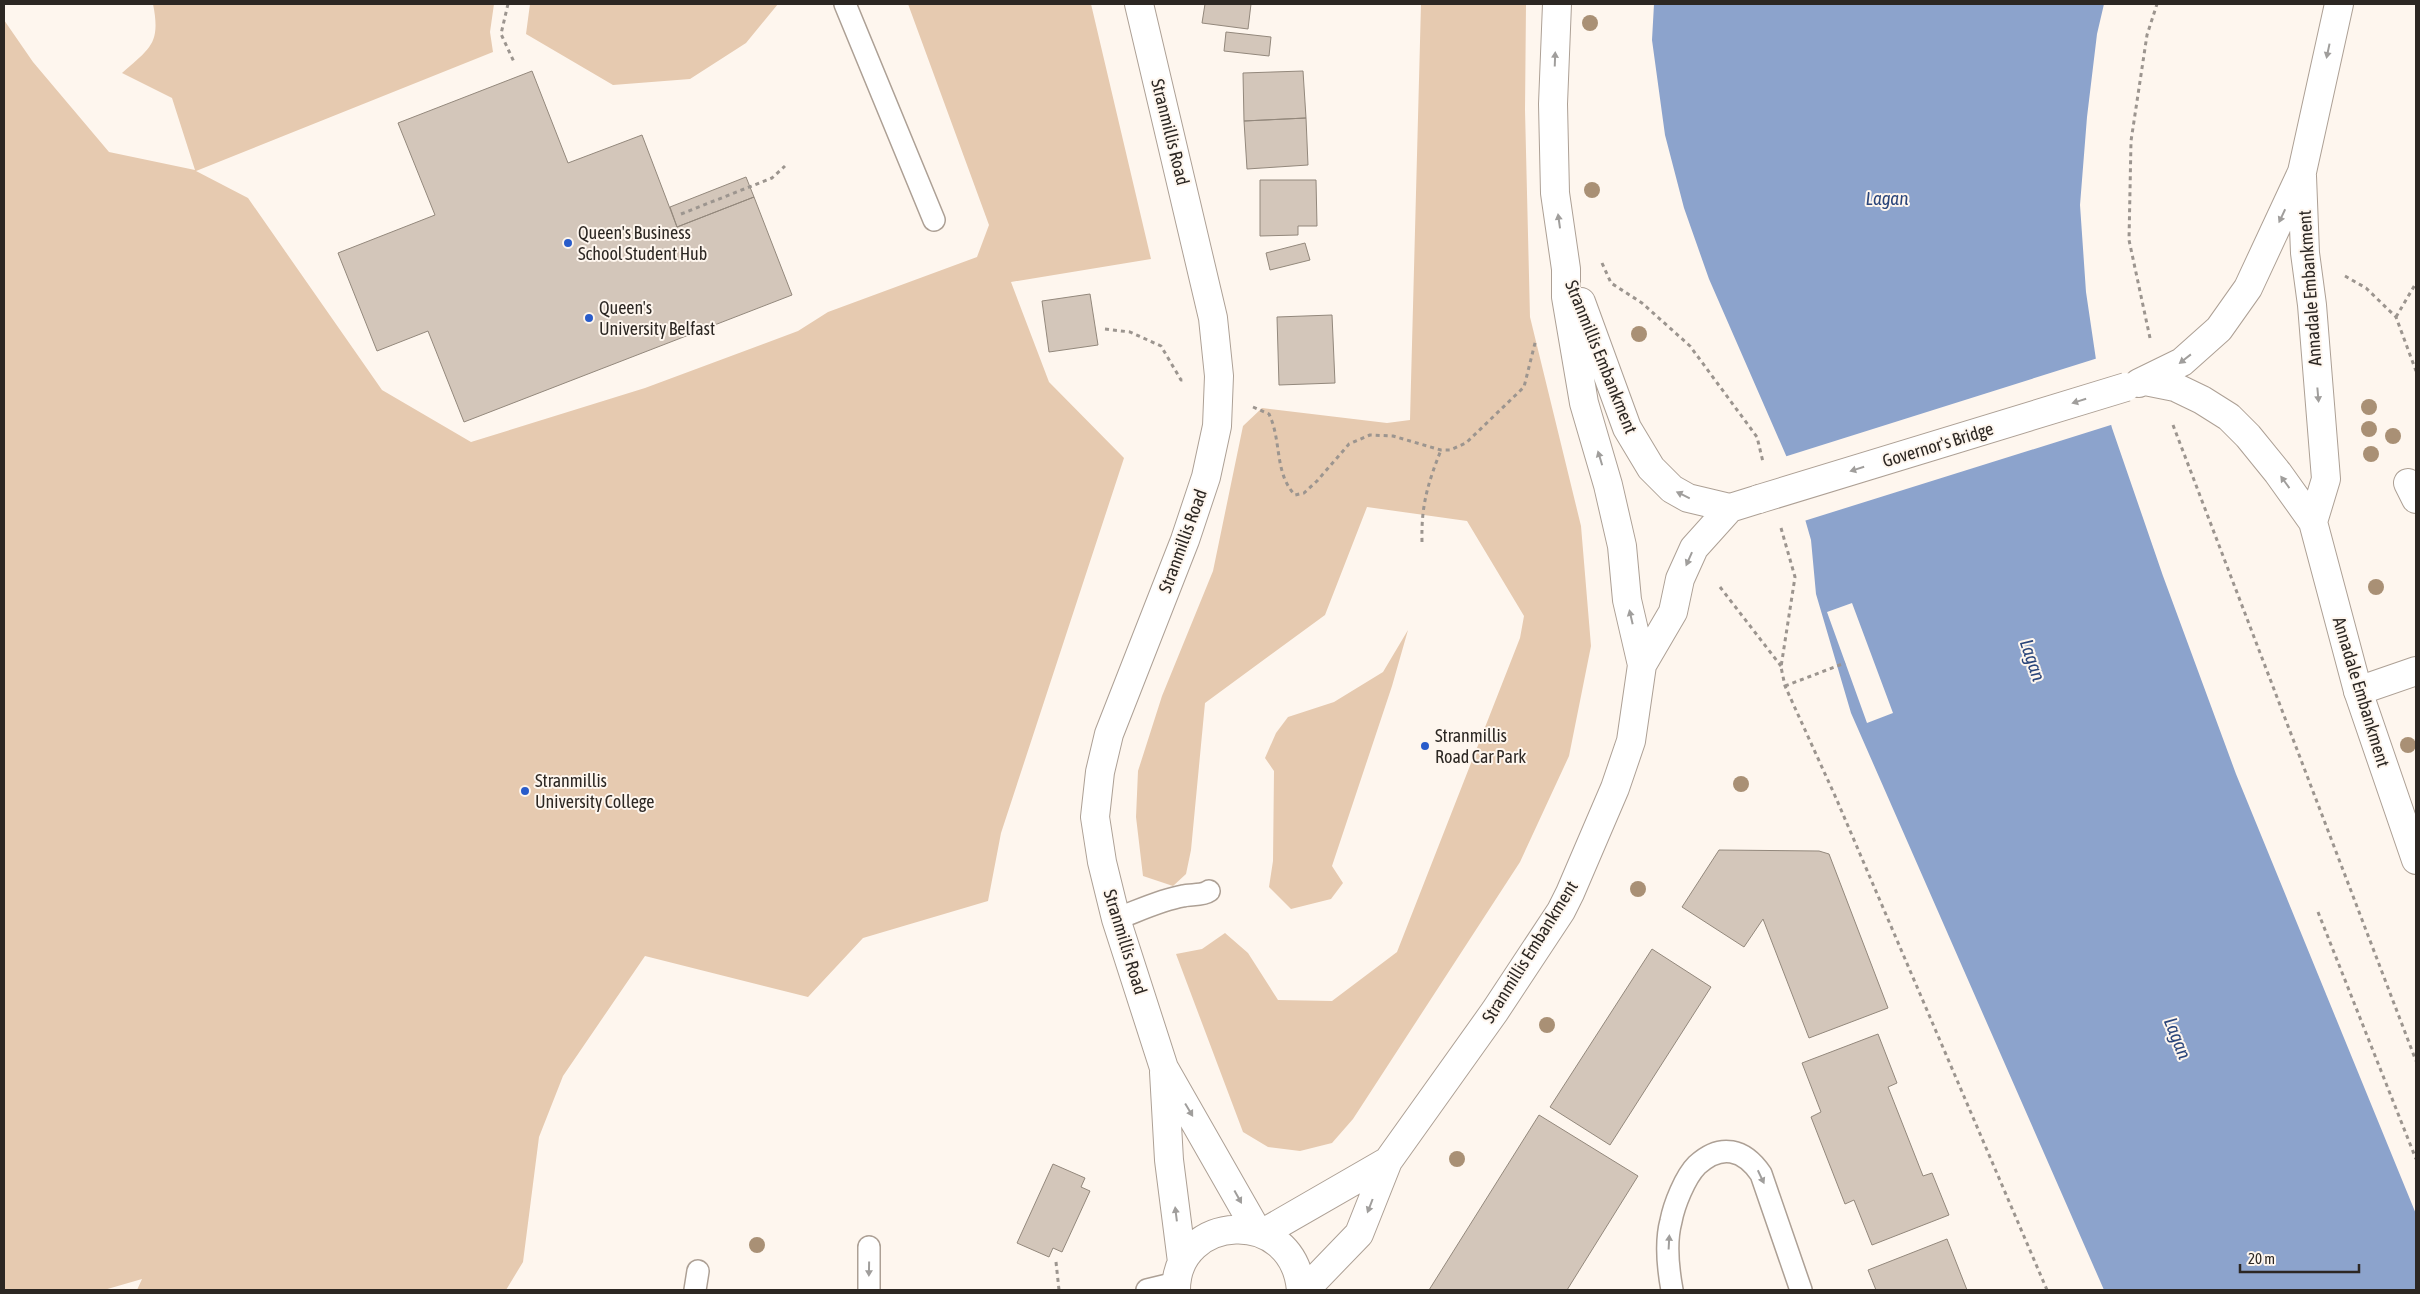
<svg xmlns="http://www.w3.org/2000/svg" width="2420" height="1294" font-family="'Asap Condensed',sans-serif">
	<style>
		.green { fill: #e6cab0 }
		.water { fill: #8ca3cc }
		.pier { fill: #fef6ee }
		.building { fill: #d3c6ba; stroke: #93887c }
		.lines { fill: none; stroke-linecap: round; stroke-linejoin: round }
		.lane-casing { stroke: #ada095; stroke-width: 24 }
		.street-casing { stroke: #ada095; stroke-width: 30 }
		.secondary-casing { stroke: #ada095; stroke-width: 30 }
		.path { stroke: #9c958f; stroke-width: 3; stroke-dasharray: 4 4; stroke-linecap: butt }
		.lane { stroke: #fff; stroke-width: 21 }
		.street { stroke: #fff; stroke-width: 28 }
		.secondary { stroke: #fff; stroke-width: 28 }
		.secondary-bridge-casing { stroke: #ada095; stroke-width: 30; stroke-linecap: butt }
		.secondary-bridge { stroke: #fff; stroke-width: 28 }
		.tree { fill: #a99075 }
		.oneway { fill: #a09e9c }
		.poi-dot { fill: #295cca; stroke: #fef6ee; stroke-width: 2 }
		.labels { text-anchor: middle; stroke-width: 4; stroke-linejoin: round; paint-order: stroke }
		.street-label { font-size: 18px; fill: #2c2723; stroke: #fef6ee }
		.poi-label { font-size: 18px; fill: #2c2723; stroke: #fef6ee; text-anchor: start }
		.water-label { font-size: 19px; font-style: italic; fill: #2a457a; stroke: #fef6ee }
	</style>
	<rect width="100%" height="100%" fill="#fef6ee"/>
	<path class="green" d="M153,4H494L490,32L493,52L196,171L248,198L382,390L471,442L645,388L798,331L828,312L977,257L989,225L908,4H1091L1151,259L1011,282L1049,382L1124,458L1001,833L988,901L863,938L808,997L645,956L563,1076L539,1137L523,1262L506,1290H137L142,1279L104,1290H4V20L33,62L109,152L195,170L172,98L122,73C150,48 161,44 153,4Z
		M530,4H778L746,43L690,79L613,85L526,34Z
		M1421,4H1526L1525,110L1530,317L1581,526L1591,646L1569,756L1520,862L1353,1119L1332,1143L1300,1151L1268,1147L1243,1132L1176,954L1202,949L1225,933L1248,953L1278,1000L1332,1001L1397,952L1520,638L1524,616L1467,521L1367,507L1325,615L1205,703L1191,850L1186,874L1173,886L1143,876L1136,817L1138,771L1162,696L1213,571L1243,426L1262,408L1387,423L1410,420Z
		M1408,630L1392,686L1332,866L1343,883L1331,899L1291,909L1269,887L1273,861L1274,771L1265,758L1276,733L1288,717L1334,702L1383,672Z"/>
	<path class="water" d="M1654,4H2104L2097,34L2087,117L2080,205L2086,292L2099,380L2112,428L2163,576L2236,774L2416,1214V1290H2104L1851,713L1816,594L1811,540L1788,460L1709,279L1684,208L1665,135L1652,40Z"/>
	<path class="pier" d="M2098,358L2101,380L2114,424L1804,521L1784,457Z
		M1852,603L1893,713L1867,723L1827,612Z"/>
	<path class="building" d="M1205,4H1251L1248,29L1202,23Z
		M1226,32L1271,37L1269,56L1224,51Z
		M532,71L568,163L642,135L677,227L754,197L792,295L464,422L428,331L377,351L338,253L435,215L398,123Z
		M1303,71L1306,118L1244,121L1243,73Z
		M1306,118L1308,165L1247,169L1244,121Z
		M746,177L754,197L677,227L670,207Z
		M1260,180H1316L1317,226H1298V235L1260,236Z
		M1305,243L1310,260L1270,270L1266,253Z
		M1090,294L1098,345L1049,352L1042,301Z
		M1332,315L1335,383L1279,385L1277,317Z
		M1719,850L1819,851L1829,854L1888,1008L1809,1038L1763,919L1744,947L1682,907Z
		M1652,949L1711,987L1610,1145L1550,1107Z
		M1878,1034L1897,1083L1888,1087L1923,1176L1932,1173L1949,1215L1872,1245L1854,1200L1845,1204L1811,1117L1821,1112L1802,1063Z
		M1539,1115L1638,1176L1567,1290H1429Z
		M1053,1164L1085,1178L1081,1187L1090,1191L1062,1252L1053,1248L1049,1257L1017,1243Z
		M1947,1239L1967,1290H1876L1868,1270Z"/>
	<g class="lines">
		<defs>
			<path id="lane" d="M845,4L934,220
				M1116,919C1138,911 1160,900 1183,896C1191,894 1202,896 1209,891
				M695,1290L698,1271
				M869,1290V1247
				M1147,1290L1176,1283
				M1672,1290C1668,1268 1665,1243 1671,1221C1674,1205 1685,1177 1697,1165C1721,1143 1744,1149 1761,1174L1801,1290"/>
			<path id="street" d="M2408,483L2416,499
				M2358,691L2416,671"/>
			<path id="secondary" d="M1139,4L1213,318L1219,376L1217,426L1206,477L1185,540L1109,734L1100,772L1095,817L1102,862L1116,919L1164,1068L1257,1231
				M2302,176L2305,253L2312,305L2326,479L2313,522
				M1581,302L1627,428L1651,468L1672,489L1688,498L1730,508L1759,499
				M2145,381L2175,387L2202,400L2229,417L2248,436L2278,473L2313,522L2358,691L2416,860
				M2139,383L2182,362L2219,329L2248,288L2302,172L2339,4
				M1642,665L1673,612L1680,579L1694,548L1730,508
				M1164,1072L1169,1160L1182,1262
				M1263,1233L1388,1161
				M1176,1290C1176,1214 1293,1205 1301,1290
				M1305,1290L1359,1234L1388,1161L1495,1011L1561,911L1570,893L1615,788L1631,741L1642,665L1627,600L1622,546L1608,485L1584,403L1566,297V269L1555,193L1553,104L1557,4"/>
		</defs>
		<use href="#lane" class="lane-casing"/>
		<use href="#street" class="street-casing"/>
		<use href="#secondary" class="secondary-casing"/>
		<path class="path" d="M508,4L501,34L514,62
			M681,214L772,178L785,166
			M1602,263L1611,283L1642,303L1690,346L1757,437L1763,462
			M2345,276L2366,288L2396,317L2416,371
			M2396,317L2416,283
			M1105,329L1130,332L1161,346L1181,380H1184
			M2150,338L2129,240L2131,141L2147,35L2157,4
			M1253,407L1269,414C1282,441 1274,473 1295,495L1304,493L1317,481L1349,444L1370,435L1393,436L1441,450H1450L1466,443L1524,387L1536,339
			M2173,425L2416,1061
			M1781,528L1795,577L1781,667L1785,686L1836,798L2047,1290
			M1422,542C1421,505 1428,483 1441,450
			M1720,587L1781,666
			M1785,686L1845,663
			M2318,912L2416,1159
			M1056,1262L1059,1290"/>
		<use href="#lane" class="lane"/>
		<use href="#street" class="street"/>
		<use href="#secondary" class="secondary"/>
		<defs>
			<path id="secondary-bridge" d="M1759,499L2126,387"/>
		</defs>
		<use href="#secondary-bridge" class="secondary-bridge-casing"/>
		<use href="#secondary-bridge" class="secondary-bridge"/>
	</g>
	<g class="tree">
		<circle cx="1590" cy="23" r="8"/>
		<circle cx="1592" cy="190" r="8"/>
		<circle cx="1639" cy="334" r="8"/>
		<circle cx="2369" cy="407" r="8"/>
		<circle cx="2369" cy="429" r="8"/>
		<circle cx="2393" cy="436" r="8"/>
		<circle cx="2371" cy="454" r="8"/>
		<circle cx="2376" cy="587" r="8"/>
		<circle cx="2408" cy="745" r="8"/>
		<circle cx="1741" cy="784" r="8"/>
		<circle cx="1638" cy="889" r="8"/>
		<circle cx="1547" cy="1025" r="8"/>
		<circle cx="1457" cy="1159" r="8"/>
		<circle cx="757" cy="1245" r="8"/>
	</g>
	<defs><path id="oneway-solid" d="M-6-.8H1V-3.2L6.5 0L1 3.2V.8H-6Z" transform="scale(1.25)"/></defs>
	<g class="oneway">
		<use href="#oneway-solid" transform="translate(2328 51) rotate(102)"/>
		<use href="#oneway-solid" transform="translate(1555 59) rotate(-88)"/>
		<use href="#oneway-solid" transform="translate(2282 216) rotate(115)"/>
		<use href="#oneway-solid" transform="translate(1559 221) rotate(-98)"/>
		<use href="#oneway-solid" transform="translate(2185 359) rotate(142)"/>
		<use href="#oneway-solid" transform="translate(2318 395) rotate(85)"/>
		<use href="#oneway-solid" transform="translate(2079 401) rotate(163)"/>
		<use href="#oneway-solid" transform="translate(1600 458) rotate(-107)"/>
		<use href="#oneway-solid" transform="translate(1857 469) rotate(163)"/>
		<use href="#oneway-solid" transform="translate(2285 482) rotate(-126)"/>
		<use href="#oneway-solid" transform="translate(1683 495) rotate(-154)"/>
		<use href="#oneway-solid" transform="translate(1689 559) rotate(114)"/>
		<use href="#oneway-solid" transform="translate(1631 617) rotate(-103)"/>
		<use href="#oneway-solid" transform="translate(1189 1110) rotate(59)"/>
		<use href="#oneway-solid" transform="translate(1761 1177) rotate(65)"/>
		<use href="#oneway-solid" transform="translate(1238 1197) rotate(61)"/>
		<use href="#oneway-solid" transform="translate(1370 1206) rotate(111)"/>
		<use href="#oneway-solid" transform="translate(1176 1214) rotate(-97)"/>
		<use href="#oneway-solid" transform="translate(1669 1242) rotate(-87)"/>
		<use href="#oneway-solid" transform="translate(869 1269) rotate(91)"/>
	</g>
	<g class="poi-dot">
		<circle cx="568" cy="243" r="5"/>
		<circle cx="589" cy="318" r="5"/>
		<circle cx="1425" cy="746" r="5"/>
		<circle cx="525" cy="791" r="5"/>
	</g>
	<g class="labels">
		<g class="street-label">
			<text transform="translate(1170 132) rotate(76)" y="6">Stranmillis Road</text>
			<text transform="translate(2310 288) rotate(-94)" y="6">Annadale Embankment</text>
			<text transform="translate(1601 357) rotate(68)" y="6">Stranmillis Embankment</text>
			<text transform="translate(1938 445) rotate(-17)" y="6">Governor's Bridge</text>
			<text transform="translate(1183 541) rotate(-70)" y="6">Stranmillis Road</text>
			<text transform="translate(2361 692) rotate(73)" y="6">Annadale Embankment</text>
			<text transform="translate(1125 942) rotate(73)" y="6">Stranmillis Road</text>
			<text transform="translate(1530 952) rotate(-58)" y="6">Stranmillis Embankment</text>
		</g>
		<g class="poi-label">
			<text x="578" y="239">Queen's Business<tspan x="578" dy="21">School Student Hub</tspan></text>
			<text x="599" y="314">Queen's<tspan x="599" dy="21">University Belfast</tspan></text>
			<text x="1435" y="742">Stranmillis<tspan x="1435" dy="21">Road Car Park</tspan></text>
			<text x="535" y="787">Stranmillis<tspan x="535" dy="21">University College</tspan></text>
		</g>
		<g class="water-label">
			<text x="1887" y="205">Lagan</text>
			<text transform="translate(2033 660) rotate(71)" y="7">Lagan</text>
			<text transform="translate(2178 1038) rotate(68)" y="7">Lagan</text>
		</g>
	</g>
	<rect width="2420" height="1294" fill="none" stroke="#2c2723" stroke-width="10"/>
	<path d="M2240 1264v8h119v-8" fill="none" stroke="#2c2723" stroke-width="2.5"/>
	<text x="2248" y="1264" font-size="15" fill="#2c2723" stroke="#fef6ee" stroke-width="4" paint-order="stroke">20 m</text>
</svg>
